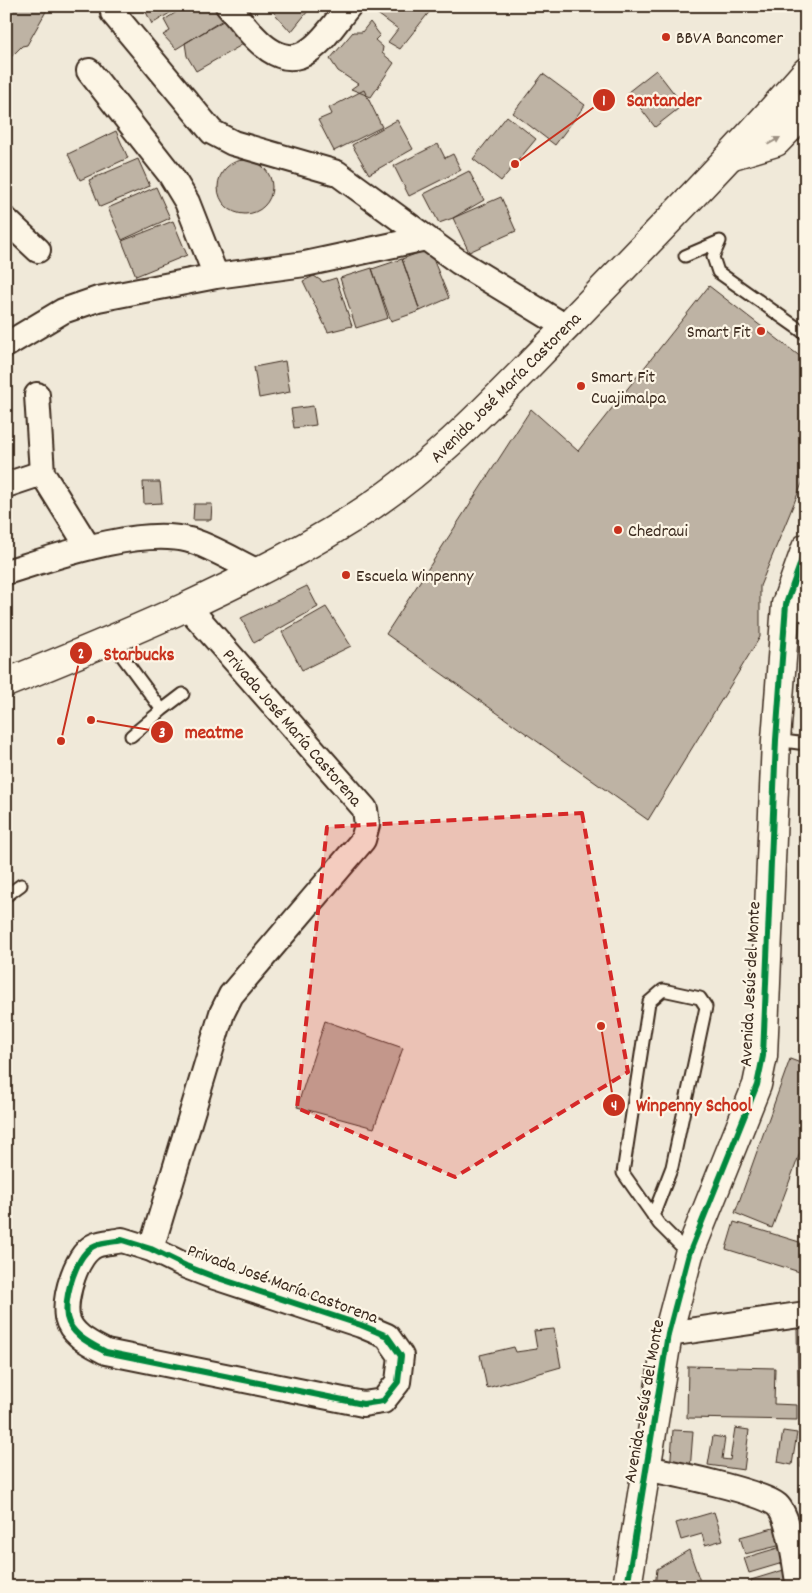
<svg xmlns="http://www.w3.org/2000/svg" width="812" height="1593" font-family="Dekko,sans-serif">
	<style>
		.building { fill: #beb3a4; stroke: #3b2a1e }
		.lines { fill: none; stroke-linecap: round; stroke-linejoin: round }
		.service-casing { stroke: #3b2a1e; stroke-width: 15 }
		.minor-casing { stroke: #3b2a1e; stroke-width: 28 }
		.tertiary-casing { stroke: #3b2a1e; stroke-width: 31 }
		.secondary-casing { stroke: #3b2a1e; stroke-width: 31 }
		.service { stroke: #fcf5e5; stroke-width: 11 }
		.minor { stroke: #fcf5e5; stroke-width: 24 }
		.tertiary { stroke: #fcf5e5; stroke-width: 28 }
		.secondary { stroke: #fcf5e5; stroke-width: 28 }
		.cycleway-casing { stroke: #fcf5e5; stroke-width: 9 }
		.cycleway { stroke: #00873e; stroke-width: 6 }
		.oneway { fill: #9c9082 }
		.marked { fill: #d62828; fill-opacity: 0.2; stroke: #d62828; stroke-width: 4; stroke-dasharray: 10 6; stroke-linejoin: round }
		.poi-dot { fill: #c8321e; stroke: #fcf5e5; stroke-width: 2 }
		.labels { text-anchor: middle; stroke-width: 4.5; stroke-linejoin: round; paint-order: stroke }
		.poi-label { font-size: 18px; fill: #3b2a1e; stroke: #fcf5e5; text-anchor: start }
		.street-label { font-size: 18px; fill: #3b2a1e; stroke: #fcf5e5 }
		.leader { fill: none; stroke: #c8321e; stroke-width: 2 }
		.callout-dot { fill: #c8321e; stroke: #fcf5e5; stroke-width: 2 }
		.mark-label { font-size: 15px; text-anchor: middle; font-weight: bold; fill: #fff }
		.callout-label { font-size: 19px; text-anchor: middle; font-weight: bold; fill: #c8321e; stroke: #fcf5e5; stroke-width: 4.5; stroke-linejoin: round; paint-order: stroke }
	</style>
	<rect width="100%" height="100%" fill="#f0e9d9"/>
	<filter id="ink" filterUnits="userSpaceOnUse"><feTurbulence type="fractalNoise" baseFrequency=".02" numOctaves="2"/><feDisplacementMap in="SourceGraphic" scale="10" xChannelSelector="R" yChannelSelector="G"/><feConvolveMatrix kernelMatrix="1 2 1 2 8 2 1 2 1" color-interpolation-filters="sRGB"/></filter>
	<g filter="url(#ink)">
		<path class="building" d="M6,6H49L27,45L22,46L10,58L9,50L6,57Z
			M143,6H181L152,24Z
			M186,6H219L226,18L176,49L163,35L170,31L164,20Z
			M268,6H312L291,32Z
			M380,6H434L400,49L388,42L398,29L375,12Z
			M230,17L247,42L196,71L187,56L185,43Z
			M370,22L380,35L375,40L383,47L382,53L394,63L371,97L351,89L358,84L338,71L330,59L353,32H362Z
			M656,70L683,105L655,127L628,92Z
			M543,74L585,105L555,145L513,113Z
			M364,90L382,127L334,151L318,120L332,114L329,108Z
			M507,116L536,139L501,181L473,159Z
			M397,120L413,149L369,174L352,145Z
			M116,131L128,158L80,180L68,154Z
			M438,144L445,158L453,154L461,170L409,196L394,166Z
			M138,159L150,186L100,207L89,180Z
			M218 187a27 27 0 1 1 54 0a27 27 0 1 1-54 0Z
			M469,171L484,200L453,218L439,223L424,194Z
			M156,187L170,218L122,240L108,208Z
			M501,197L516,231L469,252L453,218Z
			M173,221L187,255L136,276L122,241Z
			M429,249L449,298L420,311L402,259Z
			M402,259L420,311L391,321L372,269Z
			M372,268L388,318L356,328L340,278Z
			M314,276L323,282L336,278L352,326L328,332L303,281Z
			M709,286L806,361V474L760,586V637L648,820L386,634L531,409L578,451Z
			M285,361L290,392L259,398L254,367Z
			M313,406L316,425L294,428L291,409Z
			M143,482H160L162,503L144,504Z
			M194,504H212L211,520H193Z
			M307,586L318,607L254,643L241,618Z
			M326,607L351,646L302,670L282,632Z
			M325,1021L403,1048L374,1128L297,1107Z
			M790,1059L806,1065V1137L772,1228L735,1213Z
			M734,1222L806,1244V1274L726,1249Z
			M797,1327H806V1386H798Z
			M554,1329L561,1367L487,1388L480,1355L514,1347L516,1352L537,1349L534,1331Z
			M688,1366L775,1368L774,1404L797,1405V1420L687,1418Z
			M735,1428L749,1430L744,1470L708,1465L713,1436L725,1438L722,1459L730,1460Z
			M673,1430L693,1431L690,1471L670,1470Z
			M783,1431L797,1433L792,1465L778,1462Z
			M803,1444L806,1445V1468L800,1467Z
			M806,1489V1514L800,1513Z
			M714,1512L723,1540L705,1545L702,1534L681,1540L676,1523Z
			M777,1527L782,1545L745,1554L740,1537Z
			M781,1547L786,1562L749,1573L744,1558Z
			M689,1550L702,1587H655L657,1569Z
			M787,1569L791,1583L779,1587H753L751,1580Z"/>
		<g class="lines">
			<defs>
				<path id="service" d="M685,256L720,241L713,257L718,272L806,334
					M111,641L162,710L131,736
					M162,710L183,694
					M776,740L806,744
					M6,896L21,885
					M653,1216L672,1167L706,1007L700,998L663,990L649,1002L623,1173L659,1224L689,1254"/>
				<path id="minor" d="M228,6C247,28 277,75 310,50C325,40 337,20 349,6
					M113,13L212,132L233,143L337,173L459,262L566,327
					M89,71L170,174L187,202L216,276
					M6,220L38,250
					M6,345L63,311L98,299L216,276L305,264L426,238
					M37,395L42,473L88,547
					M6,485L42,473
					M6,572C55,557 139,527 189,540C207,544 239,563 258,572
					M786,604L806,609
					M122,1240L151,1249L186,1266L212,1276L361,1325L387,1336L401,1356L398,1382L383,1401L363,1404L106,1352C91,1344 71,1335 67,1317C64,1297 76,1253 96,1245C104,1242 114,1242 122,1240Z
					M151,1249L222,1013L231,995L363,840L367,825L365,809L188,607
					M668,1334L806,1314
					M647,1469C670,1472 762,1492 777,1505C791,1518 795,1568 799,1587"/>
				<path id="tertiary" d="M733,155L776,142L806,111
					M627,1587L668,1334L689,1254L757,1085L763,1056L776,740L786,604L806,548"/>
				<path id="secondary" d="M6,683C125,635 245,586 353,518C437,465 502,392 570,323C650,240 730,159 806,72"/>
			</defs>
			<use href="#service" class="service-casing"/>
			<use href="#minor" class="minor-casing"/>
			<use href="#tertiary" class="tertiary-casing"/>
			<use href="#secondary" class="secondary-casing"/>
			<use href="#service" class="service"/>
			<use href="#minor" class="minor"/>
			<use href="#tertiary" class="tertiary"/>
			<use href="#secondary" class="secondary"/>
			<defs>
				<path id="cycleway" d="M122,1240L151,1249L186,1266L212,1276L361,1325L387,1336L401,1356L398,1382L383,1401L363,1404L106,1352C91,1344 71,1335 67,1317C64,1297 76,1253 96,1245C104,1242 114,1242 122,1240Z
					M627,1587L668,1334L689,1254L757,1085L763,1056L776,740L786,604L806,548"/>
			</defs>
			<use href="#cycleway" class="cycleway-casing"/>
			<use href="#cycleway" class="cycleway"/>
		</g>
		<defs><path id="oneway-solid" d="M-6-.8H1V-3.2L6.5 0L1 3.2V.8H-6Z" transform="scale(1.25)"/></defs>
		<use class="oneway" href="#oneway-solid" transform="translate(774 141) rotate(-30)"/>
	</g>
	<path class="marked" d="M582,813L628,1072L455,1177L297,1108L327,827Z"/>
	<g class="poi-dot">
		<circle cx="666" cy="37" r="5"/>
		<circle cx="761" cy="331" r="5"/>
		<circle cx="581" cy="386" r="5"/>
		<circle cx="618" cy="530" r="5"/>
		<circle cx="346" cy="575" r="5"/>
	</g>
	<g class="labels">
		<g class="poi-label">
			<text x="676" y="43">BBVA Bancomer</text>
			<text x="751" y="337" text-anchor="end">Smart Fit</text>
			<text x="591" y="382">Smart Fit<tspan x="591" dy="21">Cuajimalpa</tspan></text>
			<text x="628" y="536">Chedraui</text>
			<text x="356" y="581">Escuela Winpenny</text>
		</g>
		<g class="street-label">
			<text transform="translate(505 387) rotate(-45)" y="6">Avenida José María Castorena</text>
			<text transform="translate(293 727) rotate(49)" y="6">Privada José María Castorena</text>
			<text transform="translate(749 984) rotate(-87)" y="6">Avenida Jesús del Monte</text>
			<text transform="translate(283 1283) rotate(20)" y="6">Privada José María Castorena</text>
			<text transform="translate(643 1401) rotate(-80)" y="6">Avenida Jesús del Monte</text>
		</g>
	</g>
	<path class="leader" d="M515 164L604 100M61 741L81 653M91 720L162 732M601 1026L614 1105"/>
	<g class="callout-dot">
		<circle cx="515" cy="164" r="5"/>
		<circle cx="61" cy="741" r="5"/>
		<circle cx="91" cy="720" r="5"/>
		<circle cx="601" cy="1026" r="5"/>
		<circle cx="604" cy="100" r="12"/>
		<circle cx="81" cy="653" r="12"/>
		<circle cx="162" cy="732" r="12"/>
		<circle cx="614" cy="1105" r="12"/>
	</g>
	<g class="mark-label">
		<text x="604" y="105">1</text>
		<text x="81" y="658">2</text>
		<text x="162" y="737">3</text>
		<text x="614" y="1110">4</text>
	</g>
	<g class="callout-label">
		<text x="664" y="106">Santander</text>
		<text x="139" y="660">Starbucks</text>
		<text x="214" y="738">meatme</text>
		<text x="694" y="1111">Winpenny School</text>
	</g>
	<rect width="812" height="1593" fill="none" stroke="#fcf5e5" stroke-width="25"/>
	<rect x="12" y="12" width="787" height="1568" fill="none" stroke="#3b2a1e" stroke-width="2" filter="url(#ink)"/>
</svg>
